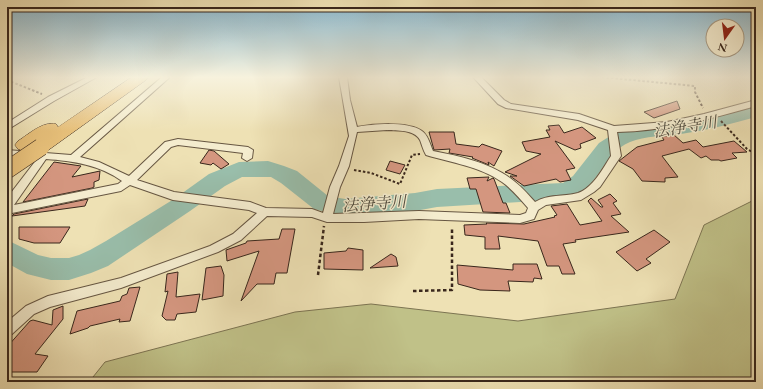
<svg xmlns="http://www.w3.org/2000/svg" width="763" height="389" font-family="'EB Garamond','Noto Serif JP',serif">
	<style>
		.green { fill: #c0c188; stroke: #7c7452 }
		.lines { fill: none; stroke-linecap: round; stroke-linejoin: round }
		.river { fill: #99beab; fill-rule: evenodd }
		.building { fill: #d4967f; stroke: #39271c }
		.street-casing { stroke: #665642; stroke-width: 2 }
		.highway-casing { stroke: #39271c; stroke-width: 1 }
		.path-far1 { stroke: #39271c; stroke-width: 2; stroke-dasharray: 2.5 2; stroke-linecap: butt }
		.path { stroke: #39271c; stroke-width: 2.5; stroke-dasharray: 3.5 2.5; stroke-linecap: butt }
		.street { fill: #f4ecce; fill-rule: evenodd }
		.highway { fill: #e7c07a; fill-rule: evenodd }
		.highway-bridge-casing { stroke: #39271c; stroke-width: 18; stroke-linecap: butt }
		.highway-bridge { stroke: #e7c07a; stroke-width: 17 }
		.labels { text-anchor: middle; stroke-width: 3; stroke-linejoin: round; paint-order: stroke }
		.water-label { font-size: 16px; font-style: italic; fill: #514d40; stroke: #f4ecce }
	</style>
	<rect width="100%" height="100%" fill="#eee1b4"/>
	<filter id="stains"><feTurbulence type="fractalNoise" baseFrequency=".005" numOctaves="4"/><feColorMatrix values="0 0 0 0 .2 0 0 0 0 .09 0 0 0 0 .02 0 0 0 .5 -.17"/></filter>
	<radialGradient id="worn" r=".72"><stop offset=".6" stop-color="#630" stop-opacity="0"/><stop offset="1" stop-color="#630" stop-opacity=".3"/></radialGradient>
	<path class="green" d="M756,199V382H89L105,362L295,312L371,304L518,321L675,299L704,225Z"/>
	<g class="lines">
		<path class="river" d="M756,105V117C731,124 707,130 681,134C665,136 645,136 630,142C601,154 599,190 568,199L437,207L415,211L345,217L314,209L281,183L271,177H242L225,186L190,211L108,266L91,273L69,280H51L27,274L7,263V240L38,255L51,258H69L79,255L90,250L106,241L174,199L209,174L239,162L268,161L284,166L297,171L328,196L345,199L415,193L437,189L563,183L573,176L599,143L615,133L636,128L704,118Z"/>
	</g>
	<path class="building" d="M677,101L680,109L654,118L644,112Z
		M559,125L564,133L582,127L596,138L580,144L581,148L575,150L555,141L575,168L566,170L571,180L560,182L556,179L524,186L510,176H517L505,172L541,154L526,151L522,142L550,137L546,130H550L548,126Z
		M429,132H454L456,144L479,147L482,144L502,151L494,166L488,162L489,165L472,158L473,157L449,153L450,149L434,150Z
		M673,134L683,143L696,140L703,147L734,141L747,152L732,153L737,158L721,161L719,160H711L706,156L701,158L689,149L662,156L678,177L665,178V182L642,181L633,169L619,161L637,147L664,140L662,137Z
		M209,150L214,151L229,164L221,169L213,163L211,165L200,163Z
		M390,161L405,165L400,174L386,170Z
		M54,162L81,166L72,177L100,171L99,180L94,182V187L92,188L23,202Z
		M489,177L487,181L493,178L494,179L503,203H506L510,213L483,212L476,189H470L467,178Z
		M610,194L617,201L613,203L621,214L611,216L629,232L575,240L576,242L563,244L575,274H562L559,266H547L538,241L498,236L500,249H485V237L465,235L464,225L487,224L486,223L524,224L555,217L554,216L557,215L551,206L567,204L580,225L602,221L588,201L591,198L601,207H603L598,200Z
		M88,199L85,206L12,216L14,214Z
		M19,227H70L60,243H34L19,239Z
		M282,229H295L287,273H276L274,284H257L241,301L259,251L227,261L226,250L246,243L247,241L279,239Z
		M654,230L670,242L646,259L651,263L637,271L616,252Z
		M348,248L363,250V270L324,269V253L346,251Z
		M391,254L396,257L398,266L370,268Z
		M513,264H537L542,279L534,278L533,282L508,281L510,291L480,290L458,284L457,265L513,270Z
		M221,266L224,275L223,296L202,300L206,268Z
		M178,272L176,297L200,294L196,312L177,314L175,320H166L162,316L168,291L165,292L167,274Z
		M140,287L130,321L119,322L120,319L90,326L88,328L70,334L77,311L120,301L122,296L127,294L129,288Z
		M63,306V319L35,354L48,356L37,372H7V347L30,321L33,320L52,325L53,310Z"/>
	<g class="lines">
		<defs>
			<path id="street" d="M88,77H97L54,101L7,130V123L48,97Z
				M162,77H170L80,157L99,162L129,176L165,142L178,139L248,147L253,150L252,158L247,161L242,158L243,153L178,145L171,147L137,180L174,192L250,202L266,208L312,209L323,213L330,187L339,166L349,136L339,77H347L350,100L357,127C373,124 408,121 422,131C428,135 430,144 433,151C459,156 488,162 510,178C520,185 527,193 535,202C548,194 563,197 578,193C593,188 603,168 611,156L608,130L578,120L506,108L498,104L473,77H481L504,100L511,104L579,114L614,126L667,122L704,114L756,100V106C710,119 665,131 617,132L621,156L600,187L594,192L581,200L546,205L538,210L534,219L520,223L419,219L364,222H327L312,217L267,216L241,240L218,252L121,288L50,307L34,314L12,334L7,336V322L26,306L48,296L121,278L210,246L233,234L257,213L249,210L173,200L130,185L121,191L7,214V198L37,159L7,156V150L71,155ZM387,130C397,131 414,129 420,140C422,145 423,150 426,155C452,163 479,166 502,182C512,189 520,199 528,208L526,213L520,215L419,211L333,214L340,187L349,166L357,132ZM46,159C73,161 100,165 122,181L118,184L14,205Z"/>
			<path id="highway" d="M132,77H148L146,80L47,151L41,153L35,151L33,147L24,151L18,149L15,145L18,141C29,134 43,121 56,124L58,127Z"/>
		</defs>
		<use href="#street" class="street-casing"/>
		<use href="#highway" class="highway-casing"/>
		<path class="path-far1" d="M602,77L695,86V92L703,108
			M7,80L42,94
			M721,121L747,149L756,154
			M354,170L371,173L400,184L412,155L420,154"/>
		<path class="path" d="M318,275L324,226
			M413,291L452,290V227"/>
		<use href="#street" class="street"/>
		<use href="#highway" class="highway"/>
		<defs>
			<path id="highway-bridge" d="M7,170L41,147"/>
		</defs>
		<use href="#highway-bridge" class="highway-bridge-casing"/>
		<use href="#highway-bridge" class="highway-bridge"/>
	</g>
	<linearGradient id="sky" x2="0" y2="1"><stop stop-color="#88b8d0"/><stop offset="0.59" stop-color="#f7f2dd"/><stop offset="1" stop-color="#f7f2dd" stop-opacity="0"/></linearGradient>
	<rect width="763" height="131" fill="url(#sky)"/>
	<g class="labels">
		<g class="water-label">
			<text transform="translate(685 126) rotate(-9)" y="6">法浄寺川</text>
			<text transform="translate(374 203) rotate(-4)" y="6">法浄寺川</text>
		</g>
	</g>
	<rect width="763" height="389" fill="none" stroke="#eee1b4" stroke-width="24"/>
	<rect x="8" y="8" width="747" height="373" fill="none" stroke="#39271c" stroke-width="2"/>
	<rect x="12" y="12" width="739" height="365" fill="none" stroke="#39271c"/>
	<g transform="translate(725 38) rotate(194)"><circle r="19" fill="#f4ecce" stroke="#a99d87"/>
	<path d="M0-3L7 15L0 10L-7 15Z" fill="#8f2418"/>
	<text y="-6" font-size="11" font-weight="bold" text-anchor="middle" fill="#39271c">N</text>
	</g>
	<rect width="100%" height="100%" filter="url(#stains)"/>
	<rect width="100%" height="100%" fill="url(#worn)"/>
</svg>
